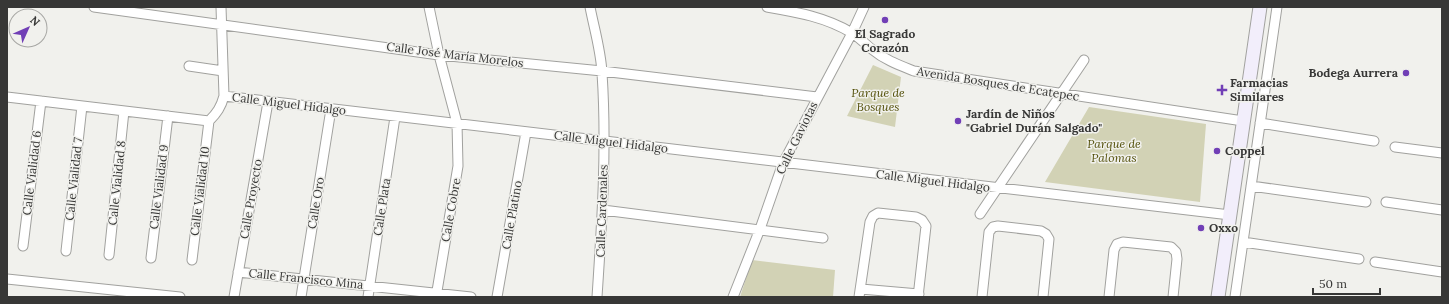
<svg xmlns="http://www.w3.org/2000/svg" width="1449" height="304" font-family="Lora,serif">
	<style>
		.green { fill: #d2d2b5 }
		.lines { fill: none; stroke-linecap: round; stroke-linejoin: round }
		.street-casing { stroke: #a1a19e; stroke-width: 11 }
		.secondary-casing { stroke: #a1a19e; stroke-width: 15 }
		.street { stroke: #fff; stroke-width: 9 }
		.secondary { stroke: #f2eefb; stroke-width: 13 }
		.poi-dot { fill: #713fb6; stroke: #f1f1ed; stroke-width: 1.5 }
		.labels { text-anchor: middle; stroke-width: 3; stroke-linejoin: round; paint-order: stroke }
		.poi-label { font-size: 12px; font-weight: bold; fill: #373736; stroke: #f1f1ed; text-anchor: start }
		.street-label { font-size: 12px; fill: #373736; stroke: #f1f1ed }
		.park-label { font-size: 12px; font-style: italic; fill: #55520c; stroke: #f1f1ed }
	</style>
	<rect width="100%" height="100%" fill="#f1f1ed"/>
	<path class="green" d="M873,65L901,77L895,127L847,116Z
		M1089,107L1206,124L1200,202L1045,182Z
		M752,260L835,270L833,297H740Z"/>
	<g class="lines">
		<defs>
			<path id="street" d="M94,7L439,55L602,71L817,97
				M429,7L439,55L457,123L458,166L436,297
				M590,7C594,28 601,51 602,73C607,147 602,222 597,297
				M767,7C796,12 826,17 852,33C859,37 866,45 873,50C885,60 899,65 914,71L1243,121
				M189,66L223,71
				M224,96L1230,215
				M7,97L209,121
				M209,121C217,113 221,107 224,96L221,7
				M1260,123L1374,141
				M1395,147L1442,153
				M1251,186L1366,202
				M1386,202L1442,210
				M603,210L823,238
				M980,214L1084,60
				M1243,242L1359,259
				M23,246L41,101
				M66,251L82,106
				M109,255L124,111
				M151,258L168,116
				M192,260L209,121
				M1375,262L1442,272
				M238,272L471,297
				M7,279L180,297
				M861,289L919,294
				M234,297L268,102
				M301,297L331,109
				M368,297L395,117
				M497,297L526,132
				M733,297L760,229L783,163L852,33L864,7
				M859,297L870,222L873,216L878,213L916,217L922,220L926,226L918,297
				M982,297L989,232L993,227L998,226L1041,231L1046,234L1049,239L1043,297
				M1109,297L1114,250L1117,244L1123,242L1171,247L1176,252L1177,259L1173,297
				M1235,297L1277,7"/>
			<path id="secondary" d="M1218,297L1260,7"/>
		</defs>
		<use href="#street" class="street-casing"/>
		<use href="#secondary" class="secondary-casing"/>
		<use href="#street" class="street"/>
		<use href="#secondary" class="secondary"/>
	</g>
	<g class="poi-dot">
		<circle cx="885" cy="20" r="4"/>
		<circle cx="1406" cy="73" r="4"/>
		<path d="M1220 84h4v4h4v4h-4v4h-4v-4h-4v-4h4z"/>
		<circle cx="958" cy="121" r="4"/>
		<circle cx="1217" cy="151" r="4"/>
		<circle cx="1201" cy="228" r="4"/>
	</g>
	<g class="labels">
		<g class="poi-label">
			<text x="885" y="38" text-anchor="middle">El Sagrado<tspan x="885" dy="14">Corazón</tspan></text>
			<text x="1398" y="77" text-anchor="end">Bodega Aurrera</text>
			<text x="1230" y="87">Farmacias<tspan x="1230" dy="14">Similares</tspan></text>
			<text x="966" y="118">Jardín de Niños<tspan x="966" dy="14">"Gabriel Durán Salgado"</tspan></text>
			<text x="1225" y="155">Coppel</text>
			<text x="1209" y="232">Oxxo</text>
		</g>
		<g class="street-label">
			<text transform="translate(455 55) rotate(7)" y="4">Calle José María Morelos</text>
			<text transform="translate(998 84) rotate(9)" y="4">Avenida Bosques de Ecatepec</text>
			<text transform="translate(289 104) rotate(7)" y="4">Calle Miguel Hidalgo</text>
			<text transform="translate(797 138) rotate(-64)" y="4">Calle Gaviotas</text>
			<text transform="translate(611 142) rotate(7)" y="4">Calle Miguel Hidalgo</text>
			<text transform="translate(32 173) rotate(-83)" y="4">Calle Vialidad 6</text>
			<text transform="translate(74 179) rotate(-84)" y="4">Calle Vialidad 7</text>
			<text transform="translate(933 181) rotate(7)" y="4">Calle Miguel Hidalgo</text>
			<text transform="translate(117 183) rotate(-84)" y="4">Calle Vialidad 8</text>
			<text transform="translate(159 187) rotate(-83)" y="4">Calle Vialidad 9</text>
			<text transform="translate(200 191) rotate(-83)" y="4">Calle Vialidad 10</text>
			<text transform="translate(251 199) rotate(-80)" y="4">Calle Proyecto</text>
			<text transform="translate(316 203) rotate(-81)" y="4">Calle Oro</text>
			<text transform="translate(382 207) rotate(-81)" y="4">Calle Plata</text>
			<text transform="translate(451 210) rotate(-80)" y="4">Calle Cobre</text>
			<text transform="translate(602 211) rotate(-88)" y="4">Calle Cardenales</text>
			<text transform="translate(512 215) rotate(-80)" y="4">Calle Platino</text>
			<text transform="translate(306 279) rotate(6)" y="4">Calle Francisco Mina</text>
		</g>
		<g class="park-label">
			<text x="878" y="97">Parque de<tspan x="878" dy="14">Bosques</tspan></text>
			<text x="1114" y="148">Parque de<tspan x="1114" dy="14">Palomas</tspan></text>
		</g>
	</g>
	<rect width="1449" height="304" fill="none" stroke="#373736" stroke-width="16"/>
	<g transform="translate(28 28) rotate(45)"><circle r="19" fill="#f1f1ed" stroke="#a7a7a4"/>
	<path d="M0-3L7 15L0 10L-7 15Z" fill="#713fb6"/>
	<text y="-6" font-size="11" font-weight="bold" text-anchor="middle" fill="#373736">N</text>
	</g>
	<path d="M1313 288v6h67v-6" fill="none" stroke="#373736" stroke-width="2"/>
	<text x="1319" y="288" font-size="12" fill="#373736" stroke="#f1f1ed" stroke-width="3" paint-order="stroke">50 m</text>
</svg>
